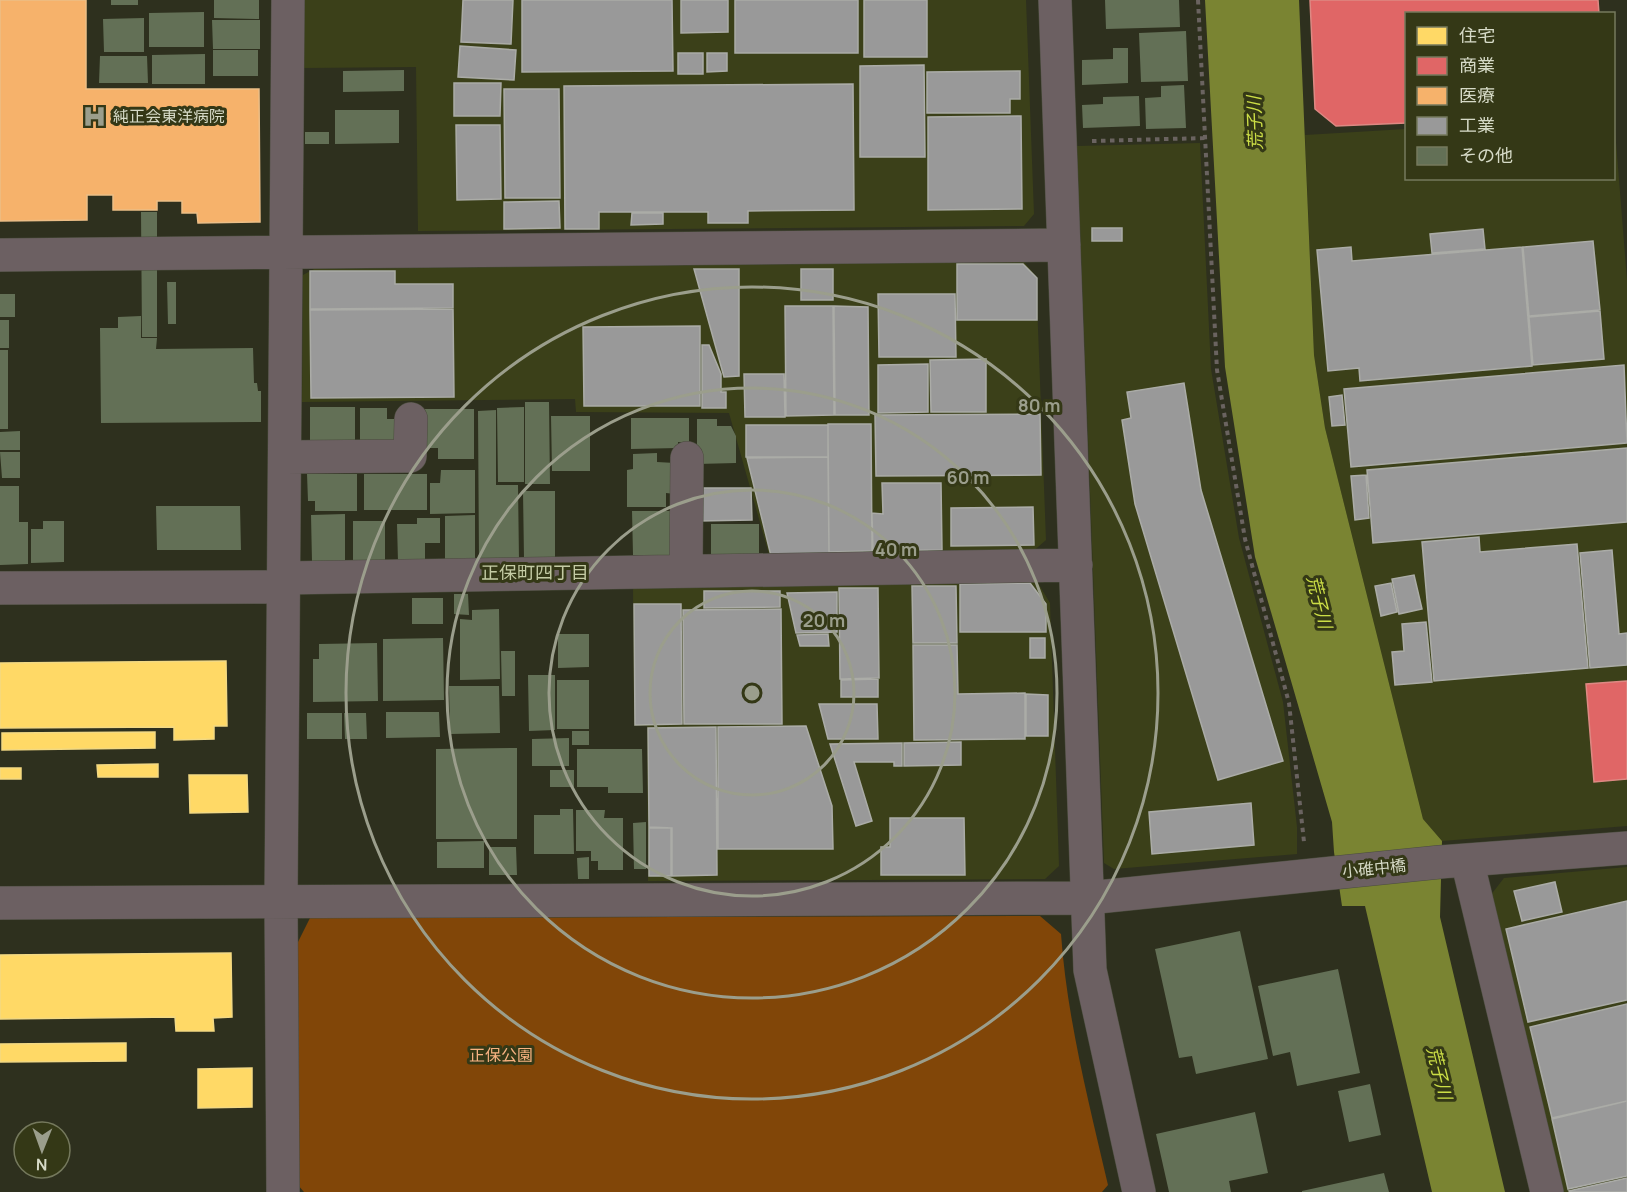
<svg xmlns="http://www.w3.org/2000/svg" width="1627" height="1192" font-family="Manrope,'Noto Sans JP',sans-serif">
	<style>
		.built { fill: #3b4019 }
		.green { fill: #814608 }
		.water { fill: #7a8432 }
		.homes { fill: #ffd966; stroke: #f3d983; stroke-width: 1.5 }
		.shops { fill: #e06666; stroke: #dd8983; stroke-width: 1.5 }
		.health { fill: #f6b26b; stroke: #ecbe87; stroke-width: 1.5 }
		.industry { fill: #999; stroke: #abaca7; stroke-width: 1.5 }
		.building { fill: #637056 }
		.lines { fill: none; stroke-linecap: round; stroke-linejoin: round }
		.minor-casing { stroke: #4b4d3e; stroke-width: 34 }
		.path { stroke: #6a6360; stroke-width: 4; stroke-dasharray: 4.5 4.5; stroke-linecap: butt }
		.minor { stroke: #6c6062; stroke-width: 33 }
		.ring { fill: none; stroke: #9b9e8c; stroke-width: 3 }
		.labels { text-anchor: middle; stroke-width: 6; stroke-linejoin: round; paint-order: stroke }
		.poi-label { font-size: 16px; fill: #d6dac7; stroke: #343816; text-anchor: start }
		.street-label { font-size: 16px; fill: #d6dac7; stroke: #343816 }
		.park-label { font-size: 16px; fill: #f7b281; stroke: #343816 }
		.water-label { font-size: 18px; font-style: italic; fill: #ccde46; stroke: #343816 }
		.neighbourhood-label { font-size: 18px; fill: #c4cba4; stroke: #343816 }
		.centre { fill: #9b9e8c; stroke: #343816; stroke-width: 3 }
		.ring-label { font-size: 18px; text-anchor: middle; font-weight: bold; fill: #9b9e8c; stroke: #343816; stroke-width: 6; stroke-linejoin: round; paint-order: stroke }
	</style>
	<rect width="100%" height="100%" fill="#2e301e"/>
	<path class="built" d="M304,0H1026L1034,214L1024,226L418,231L416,67L304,68Z
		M1614,117L1627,280V826L1442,841L1423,819L1325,428L1314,355L1305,135L1406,129V178H1614Z
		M1200,143L1211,369L1239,538L1283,702L1297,827V854L1114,869L1104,863L1077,146Z
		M1024,262L1036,276L1046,540L1030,554L770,558L729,413L576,412L575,399L302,402L303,275L314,269Z
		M1035,578L1050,603L1059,866L1045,879L648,881L647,726H634L633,584Z
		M1627,867V1192H1560L1490,896L1504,878Z"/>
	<path class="green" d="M1040,916L1061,934C1067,1019 1089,1103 1108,1185L1102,1192H304L297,1184L298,942L310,918Z"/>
	<path class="water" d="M1205,0H1299L1314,355L1325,428L1423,819L1442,841L1440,917L1505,1192H1432L1365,906H1342L1334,852L1332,822L1255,557L1225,367Z"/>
	<path class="homes" d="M226,661L227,726H214V739L174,740V727L0,728V663Z
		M155,732V748L2,750V733Z
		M158,764V777H98L97,765Z
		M0,768H21V779H0Z
		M189,775H247L248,812L190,813Z
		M231,953L232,1017L213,1018L214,1031H176L175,1017L0,1019V955Z
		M126,1043V1061L0,1062V1044Z
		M252,1068V1107L198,1108V1069Z"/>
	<path class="shops" d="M1310,0H1598L1599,14H1406V123L1336,126L1315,109Z
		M1627,681V779L1594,782L1586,684Z"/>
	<path class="health" d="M0,0H86V89H259L260,222L198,223L197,213H182V201H157V210H113V195H87V220L0,221Z"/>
	<path class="industry" d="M463,0H513L511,44L461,42Z
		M522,0H672L673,71L522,72Z
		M681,0H728V32L681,33Z
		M735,0H858V53H735Z
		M864,0H927V57H864Z
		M460,46L516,50L514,80L458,77Z
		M678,53H703V74H678Z
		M707,53H727V71L707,72Z
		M924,65L925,157H860V66Z
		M1020,71V99H1010V113H927V72Z
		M454,83H501L500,116H454Z
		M853,84L854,210L748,211V223H708V212H599V229H565L564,86Z
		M504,89H559L560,198H505Z
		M1021,116L1022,209L928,210V117Z
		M456,125H500L501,199L457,200Z
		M559,201L560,228L504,229V202Z
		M632,213H663V224L631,225Z
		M1092,228H1122V241H1092Z
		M1483,229L1485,249L1432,253L1430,234Z
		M1593,241L1600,310L1529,316L1523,247Z
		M1351,247L1352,261L1522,247L1532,366L1360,381L1359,368L1328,371L1317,250Z
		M957,264H1023L1037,278V320H957Z
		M694,269H739V376L724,377Z
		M801,269H833V300H801Z
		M310,271H395V284H453V308L310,309Z
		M878,294H955L956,357H879Z
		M785,306H833L834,415L786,416Z
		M834,306L868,307L869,415H835Z
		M453,309L454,397L311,398L310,310Z
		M1600,311L1604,359L1533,365L1529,317Z
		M700,326V406H584L583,327Z
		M702,345H709L721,374V392H726V408H702Z
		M986,359V412H931L930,360Z
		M928,364V412L878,413V365Z
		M1624,365L1627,443L1351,467L1344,389Z
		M744,374H784L785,417H745Z
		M1184,383L1201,490L1283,761L1218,780L1135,504L1122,420L1131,418L1127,392Z
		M1342,395L1345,425L1332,426L1329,397Z
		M1040,414L1041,475L876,476L875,415Z
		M828,424H871L872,551L829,552Z
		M746,425H828V457H746Z
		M1627,448V522L1373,543L1367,470Z
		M828,457L829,555L771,556L747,458Z
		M1366,475L1369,518L1355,520L1351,476Z
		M882,483H941L942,550L873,551L872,513L883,514Z
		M699,488H751L752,520L699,521Z
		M1033,507L1034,545L951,546V508Z
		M1479,537L1480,552L1577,544L1588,668L1434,681L1422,542Z
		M1612,550L1619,634L1627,633V665L1590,668L1580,553Z
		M1414,575L1422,609L1399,614L1392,579Z
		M1030,583L1046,604V632H960V584Z
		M1391,583L1397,612L1381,616L1375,586Z
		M912,586H956L957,643H913Z
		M839,588H878L879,678L840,679Z
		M704,591H780V607L704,608Z
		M837,592V632L796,633L787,593Z
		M634,604H681L682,724L635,725Z
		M781,609L782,724H684L683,610Z
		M1426,622L1432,682L1395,685L1392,652L1404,651L1402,624Z
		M828,634L829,646H800L797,635Z
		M1030,638H1045V658H1030Z
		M913,645H957L958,694L1025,693V739L914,740Z
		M878,679V697H841V680Z
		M1026,694L1048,695V736H1026Z
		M819,704H877L878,739H828Z
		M806,726L832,806L833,849H718V727Z
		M716,727L717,875L672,876V828L649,827L648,728Z
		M961,742V765L904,766V743Z
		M902,743V766H894V762H854L872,821L856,826L830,744Z
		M1251,803L1254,845L1152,854L1149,812Z
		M890,818H964L965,875H881V847H890Z
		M649,828H671V876H649Z
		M1555,882L1562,912L1522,921L1514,891Z
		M1627,901V1000L1528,1022L1506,929Z
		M1627,1004V1101L1552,1118L1530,1027Z
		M1627,1101V1176L1568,1189L1552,1119Z
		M1627,1178V1192H1570L1569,1191Z"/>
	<path class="building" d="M111,0H138V5H111Z
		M214,0H259V19L214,18Z
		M1105,0H1179L1180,27L1106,29Z
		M204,12V47H149V13Z
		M144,18V52H104L103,19Z
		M212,20H260V49H213Z
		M1186,31L1188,81L1141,82L1139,33Z
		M1113,48H1128V83L1082,85V60L1113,59Z
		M213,50H258V76H213Z
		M205,54V84H152V55Z
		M100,56H147L148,83H99Z
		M404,70V91L343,92V71Z
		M1184,85L1186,128L1146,129L1145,98L1161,97V86Z
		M1139,96L1140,126L1083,128L1082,105L1103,104V97Z
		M335,110H399V143L335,144Z
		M305,132H329V144H305Z
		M141,212H157V337H142Z
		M167,282H176V324H168Z
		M0,294H15V317H0Z
		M141,316V338H157L156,349L253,348L254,383H257L258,391H261V422L101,423L100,328H118V317Z
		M0,320H9V348H0Z
		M0,350H8V429H0Z
		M525,402H549L550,484H525Z
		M310,407H355V448H310Z
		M524,407V482H498L497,408Z
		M360,408H387V419H400V445L360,446Z
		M421,409H474V459H438V448H421Z
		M496,410V485H518L519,560H479L478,411Z
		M551,416H590V471H552Z
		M631,418H689V443L678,442V448L631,449Z
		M697,419H717V426H731L736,436V463L697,464Z
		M20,431V450H0V432Z
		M0,452H20V478H2Z
		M657,453V462L675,463V494L666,493V507H627V470L633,469V454Z
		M441,470H475V513L430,514V483H440Z
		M307,474H357V511H315V501H308Z
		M364,474H427V510H364Z
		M0,486H19V522H28V564L0,565Z
		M523,491H555V559H524Z
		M156,506H240L241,550H157Z
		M632,511H671V555H633Z
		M345,514V562H312L311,515Z
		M475,515V561H445V516Z
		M417,518H440V543H425V561L398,562L397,524H417Z
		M43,521H64V562L31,563V529H43Z
		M353,521H385V560H353Z
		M711,524H759V555L711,556Z
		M454,594H468L469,615L454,614Z
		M412,598H443V624H412Z
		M499,609L500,679L460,680V619L472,620V610Z
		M558,634H589V667L558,668Z
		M443,638L444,700L383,701V639Z
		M377,643L378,701L313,702V659H319V644Z
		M501,651H515V696H502Z
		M528,675H555V730L529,731Z
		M557,680H589V729H557Z
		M449,686H499L500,733L450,734Z
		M386,712H439L440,737L386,738Z
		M307,713H342V739H307Z
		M344,713H366L367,739H345Z
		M572,731H589V745H572Z
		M569,738V766H532V739Z
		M517,748V839H436V749Z
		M577,749H642L643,793H608V787H577Z
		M550,770H574V787H550Z
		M560,809H573L574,854H534V815H560Z
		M576,810H605L604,818H623V870H598V861H591V851H576Z
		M646,822V869H634L633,823Z
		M484,841V868H437V842Z
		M489,847H516L517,875H489Z
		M589,857V879H578L577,858Z
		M1240,931L1268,1059L1196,1074L1192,1056L1179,1058L1155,949Z
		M1338,969L1360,1073L1297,1086L1290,1052L1273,1056L1258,986Z
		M1370,1084L1381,1135L1349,1142L1338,1091Z
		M1255,1112L1268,1173L1229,1181L1231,1192H1169L1156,1134Z
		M1384,1173L1389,1192H1302V1191Z"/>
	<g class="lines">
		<defs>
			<path id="minor" d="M1055,0L1090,970L1139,1192
				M0,255L1064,245
				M285,457L410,456L411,419
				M686,571L687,458
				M284,578L1076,565
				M0,588L284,587
				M1467,860L1547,1192
				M0,903L1088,898L1440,862L1627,848
				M283,1192L281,901L288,0"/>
		</defs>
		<use href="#minor" class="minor-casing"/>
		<path class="path" d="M1198,0L1217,370L1245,539L1289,703L1304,842
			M1092,141L1206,138"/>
		<use href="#minor" class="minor"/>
	</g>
	<g class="ring">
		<circle cx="752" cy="693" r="102"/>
		<circle cx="752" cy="693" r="203"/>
		<circle cx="752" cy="693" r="305"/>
		<circle cx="752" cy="693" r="406"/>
	</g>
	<defs>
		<symbol id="hospital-bare" viewBox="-9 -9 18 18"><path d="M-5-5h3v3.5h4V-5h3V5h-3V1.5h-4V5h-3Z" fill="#9b9e8c" stroke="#343816" stroke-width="2.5" paint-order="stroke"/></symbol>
	</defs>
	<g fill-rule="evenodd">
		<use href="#hospital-bare" x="78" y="100" width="33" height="33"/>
	</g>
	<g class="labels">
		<g class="poi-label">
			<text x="113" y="122">純正会東洋病院</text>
		</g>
		<g class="street-label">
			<text transform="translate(1374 868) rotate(-6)" y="6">小碓中橋</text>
		</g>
		<g class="park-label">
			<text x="501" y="1061">正保公園</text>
		</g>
		<g class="water-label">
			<text transform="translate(1255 123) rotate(-92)" y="6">荒子川</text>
			<text transform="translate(1319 602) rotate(76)" y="6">荒子川</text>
			<text transform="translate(1439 1073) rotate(76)" y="6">荒子川</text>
		</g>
		<g class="neighbourhood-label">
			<text x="535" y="579">正保町四丁目</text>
		</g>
	</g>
	<circle cx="752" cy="693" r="9" class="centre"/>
	<g class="ring-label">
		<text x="1039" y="412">80 m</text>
		<text x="968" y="484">60 m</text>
		<text x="896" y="556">40 m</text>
		<text x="824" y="627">20 m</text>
	</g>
	<rect x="1405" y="12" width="210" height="168" fill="#343816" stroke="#75795d" stroke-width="1.5"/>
	<rect x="1417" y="27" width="30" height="18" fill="#ffd966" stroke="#75795d" stroke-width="1.5"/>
	<text x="1459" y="42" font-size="18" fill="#d6dac7">住宅</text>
	<rect x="1417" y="57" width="30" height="18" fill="#e06666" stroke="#75795d" stroke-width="1.5"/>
	<text x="1459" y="72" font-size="18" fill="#d6dac7">商業</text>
	<rect x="1417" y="87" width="30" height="18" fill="#f6b26b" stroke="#75795d" stroke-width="1.5"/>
	<text x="1459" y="102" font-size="18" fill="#d6dac7">医療</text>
	<rect x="1417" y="117" width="30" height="18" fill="#999999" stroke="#75795d" stroke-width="1.5"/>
	<text x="1459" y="132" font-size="18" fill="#d6dac7">工業</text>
	<rect x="1417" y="147" width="30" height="18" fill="#637056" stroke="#75795d" stroke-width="1.5"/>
	<text x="1459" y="162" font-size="18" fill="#d6dac7">その他</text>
	<g transform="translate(42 1150) rotate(181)"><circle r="28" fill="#343816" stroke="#75795d" stroke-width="1.5"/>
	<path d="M0-4.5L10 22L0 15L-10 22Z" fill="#9b9e8c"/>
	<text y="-9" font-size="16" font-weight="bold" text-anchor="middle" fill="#d6dac7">N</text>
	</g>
</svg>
